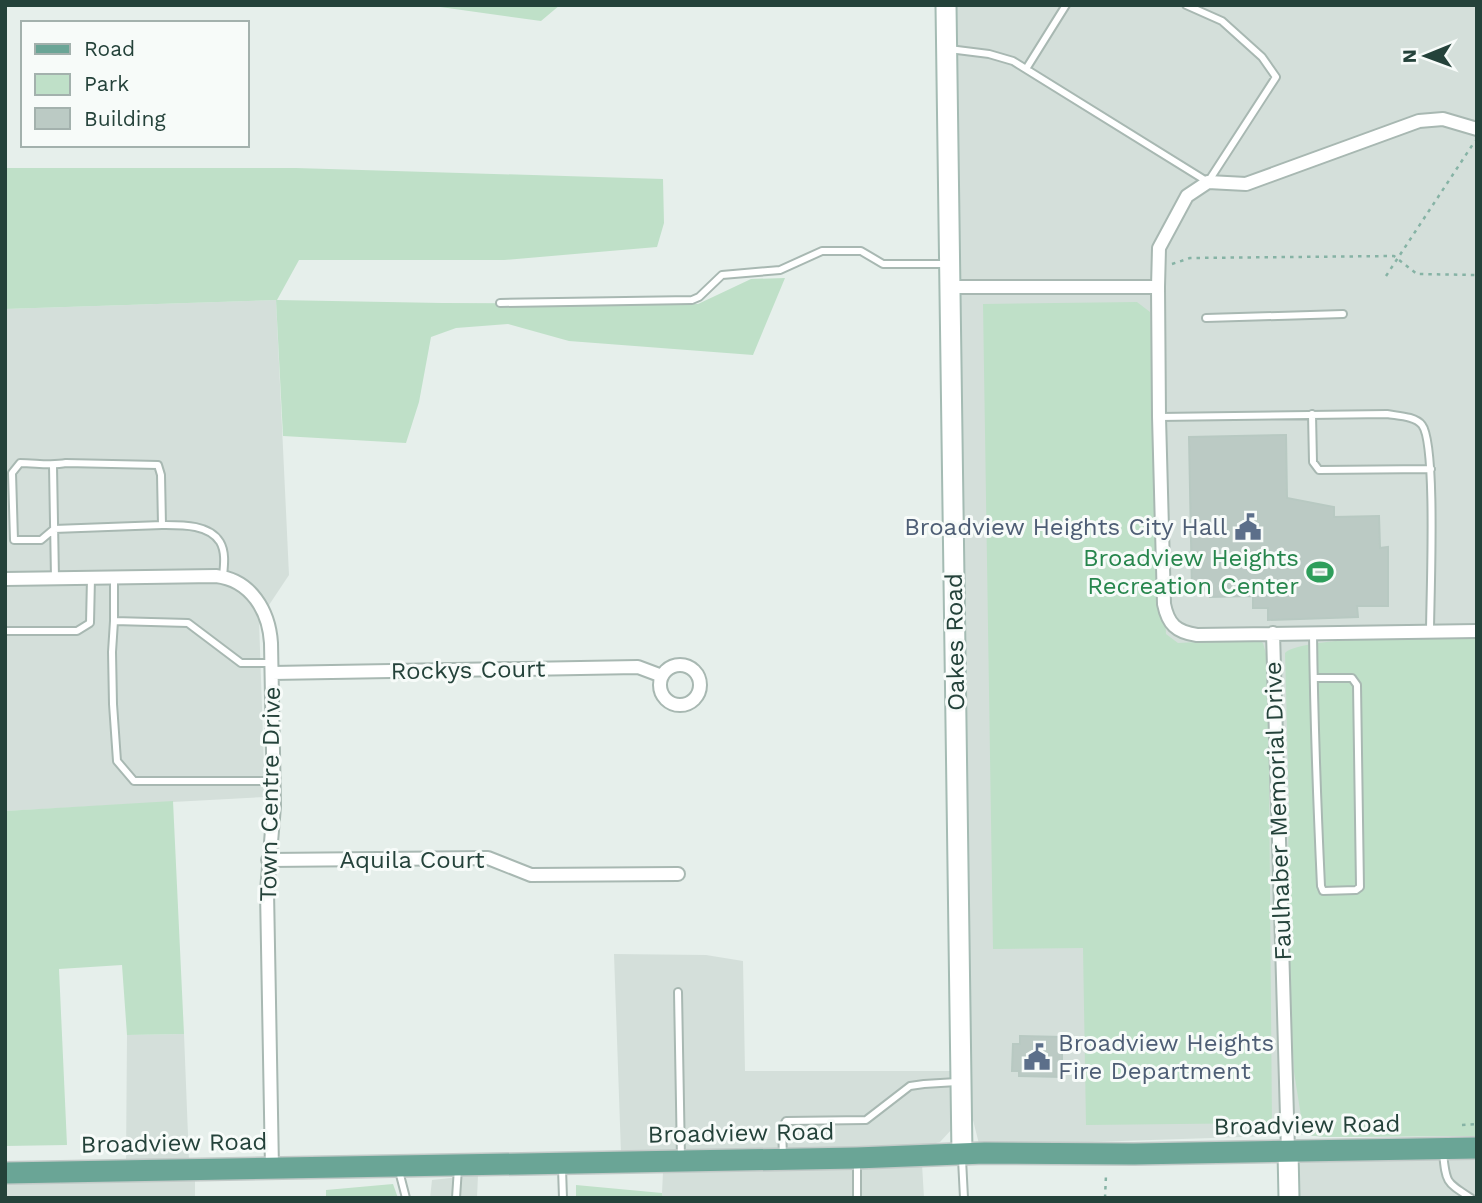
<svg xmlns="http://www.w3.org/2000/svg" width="1482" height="1203" font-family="'Work Sans',sans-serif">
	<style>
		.built { fill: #d4dfda }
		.green { fill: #bfe0c8 }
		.building { fill: #bbcac4; stroke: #b8c9c2; stroke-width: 2 }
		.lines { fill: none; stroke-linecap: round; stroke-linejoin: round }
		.lane-casing { stroke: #a8b8b2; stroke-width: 10 }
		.street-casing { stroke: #a8b8b2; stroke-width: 16 }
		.secondary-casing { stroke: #a4bbb3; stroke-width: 23 }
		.primary-casing { stroke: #c2cac8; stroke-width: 24 }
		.path { stroke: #86b3a5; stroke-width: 2.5; stroke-dasharray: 3.5 5; stroke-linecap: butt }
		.lane { stroke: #fff; stroke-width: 6 }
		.street { stroke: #fff; stroke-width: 12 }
		.secondary { stroke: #fff; stroke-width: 19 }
		.primary { stroke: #6aa596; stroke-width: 21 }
		.labels { text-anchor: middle; stroke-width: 6; stroke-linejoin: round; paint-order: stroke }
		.service-label { font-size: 24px; fill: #4e5e75; stroke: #f7fbf9; text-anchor: end }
		.leisure-label { font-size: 24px; fill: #27864d; stroke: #f7fbf9; text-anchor: end }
		.street-label { font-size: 24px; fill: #24423a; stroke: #f7fbf9 }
	</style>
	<rect width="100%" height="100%" fill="#e6efeb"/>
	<path class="built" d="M952,5H1477V1136L1326,1137L1304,1135L1001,1145L979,1144L971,1112Z
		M276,300L289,575L259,620L265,797L5,811V309Z
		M614,954L706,955L743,961L745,1071H952V1129L940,1142L927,1145L621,1153Z
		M184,1034L189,1161L126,1163L127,1035Z
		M1477,1157V1198H1296L1300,1162L1319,1158Z
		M922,1164L924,1198H663L662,1193L663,1172Z
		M478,1175L477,1198H430L432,1180Z
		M195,1180V1198H5V1183Z"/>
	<path class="green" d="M426,5H560L541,21Z
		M5,168H296L663,179L664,223L657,247L504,260H299L277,300L442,303L698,304L751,279L785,278L753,355L569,341L508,324L456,328L431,337L419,402L406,443L283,436L276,300L5,309Z
		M1137,302L1150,312L1166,634L1178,643L1256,639L1263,643L1268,661L1272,1123L1086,1125L1083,948L993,949L983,304Z
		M1477,637V1136L1326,1137L1304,1135L1294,1072L1287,927L1289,805L1285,653C1304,635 1443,638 1477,637Z
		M173,801L184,1034L127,1035L122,965L59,969L67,1145L5,1146V811Z
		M393,1184L398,1198H326V1190Z
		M576,1185L662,1193L663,1198H576Z"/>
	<path class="building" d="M1286,435L1287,498L1334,507V517L1379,516L1380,548L1388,547V606H1357L1358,617L1268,620V608H1253V596L1210,597V590L1192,591L1189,437Z
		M1020,1036L1062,1037V1077L1019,1076V1071H1012L1013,1044H1020Z"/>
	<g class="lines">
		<defs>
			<path id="lane" d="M949,49L989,54L1013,61L1208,182L1276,77L1262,57L1222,21L1186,5
				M1026,69L1066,5
				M500,303L692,300L699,297L722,275L780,270L822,251H861L883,264H946
				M1206,318L1343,314
				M1312,414L1313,462L1319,470L1431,469
				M1159,417L1387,414C1398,416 1415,416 1422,425C1437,444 1430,599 1430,632
				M53,466L55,578
				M162,525L54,529L41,540H14L12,473L20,463C36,463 51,466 66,463L158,465L161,475L162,525C181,525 209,524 220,542C226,552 224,566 223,576
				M114,578V621L188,623L241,663H270
				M114,621L112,652L113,704L117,761L134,781H274
				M5,631H77L90,623L91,578
				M1313,633C1314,717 1317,801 1321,886L1323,891L1356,890L1360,887L1357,685L1352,678H1314
				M678,992L681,1159
				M1443,1153C1446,1183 1446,1182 1471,1198
				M783,1157L782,1128L786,1121L866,1120L910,1086L924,1084L957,1082
				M962,1159L964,1198
				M857,1163V1198
				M562,1168L563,1198
				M399,1171L406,1198
				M456,1198L458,1168"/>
			<path id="street" d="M949,287H1158L1159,417L1164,604C1168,624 1176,632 1197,635L1477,631
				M1158,287L1159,248L1187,196L1208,182L1246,184L1419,121L1443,119L1477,129
				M5,579L216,576C251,580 269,611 271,643L274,806L267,891L272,1168
				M1273,633L1288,1151
				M660 685a20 20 0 1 1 40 0a20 20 0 1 1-40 0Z
				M272,673L638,667L662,676
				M268,860L488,858L531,875L678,874"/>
			<path id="secondary" d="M946,5L962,1154
				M1288,1151L1289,1198"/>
			<path id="primary" d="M5,1173L856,1158L985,1153L1134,1154L1477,1148"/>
		</defs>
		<use href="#lane" class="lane-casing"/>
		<use href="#street" class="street-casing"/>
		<use href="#secondary" class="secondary-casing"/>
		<use href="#primary" class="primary-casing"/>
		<path class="path" d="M1172,264L1190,258L1394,256L1417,274L1477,275
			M1386,276L1475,141
			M1462,1125L1477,1124
			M1105,1198L1106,1175"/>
		<use href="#lane" class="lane"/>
		<use href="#street" class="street"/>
		<use href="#secondary" class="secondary"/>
		<use href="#primary" class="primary"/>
	</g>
	<defs>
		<symbol id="civic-bare" viewBox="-9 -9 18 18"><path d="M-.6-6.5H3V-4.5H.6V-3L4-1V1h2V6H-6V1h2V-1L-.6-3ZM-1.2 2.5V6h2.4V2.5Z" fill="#5c6f8a" stroke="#f7fbf9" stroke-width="2.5" paint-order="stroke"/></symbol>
		<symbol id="stadium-bare" viewBox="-9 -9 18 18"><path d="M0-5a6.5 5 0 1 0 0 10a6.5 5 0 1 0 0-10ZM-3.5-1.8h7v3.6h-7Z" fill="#2e9e5b" stroke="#f7fbf9" stroke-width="2.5" paint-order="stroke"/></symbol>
	</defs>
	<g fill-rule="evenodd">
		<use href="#civic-bare" x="1229" y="508" width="38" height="38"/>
		<use href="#stadium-bare" x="1301" y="553" width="38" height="38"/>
		<use href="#civic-bare" x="1018" y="1038" width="38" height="38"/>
	</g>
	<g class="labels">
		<g class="service-label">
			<text x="1227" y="535">Broadview Heights City Hall</text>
			<text x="1058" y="1051" text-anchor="start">Broadview Heights<tspan x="1058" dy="28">Fire Department</tspan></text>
		</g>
		<g class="leisure-label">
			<text x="1299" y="566">Broadview Heights<tspan x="1299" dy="28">Recreation Center</tspan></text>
		</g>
		<g class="street-label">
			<text transform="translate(955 642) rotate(-91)" y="8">Oakes Road</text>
			<text transform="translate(468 670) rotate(-1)" y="8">Rockys Court</text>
			<text transform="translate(270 794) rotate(-89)" y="8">Town Centre Drive</text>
			<text transform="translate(1278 811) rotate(-92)" y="8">Faulhaber Memorial Drive</text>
			<text x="412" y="868">Aquila Court</text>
			<text transform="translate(1307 1125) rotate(-1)" y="8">Broadview Road</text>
			<text transform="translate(741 1133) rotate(-1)" y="8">Broadview Road</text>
			<text transform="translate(174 1143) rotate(-1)" y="8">Broadview Road</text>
		</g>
	</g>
	<rect width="1482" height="1203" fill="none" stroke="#24423a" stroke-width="14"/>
	<rect x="21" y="21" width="228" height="126" fill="#f7fbf9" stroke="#a3b1ad" stroke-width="2"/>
	<rect x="35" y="44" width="35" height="10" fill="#6aa596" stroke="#a3b1ad" stroke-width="2"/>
	<text x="84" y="56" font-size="21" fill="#24423a">Road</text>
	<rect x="35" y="74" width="35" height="21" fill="#bfe0c8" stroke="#a3b1ad" stroke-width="2"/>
	<text x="84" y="91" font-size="21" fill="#24423a">Park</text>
	<rect x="35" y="108" width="35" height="21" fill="#bbcac4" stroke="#a3b1ad" stroke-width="2"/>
	<text x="84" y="126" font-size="21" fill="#24423a">Building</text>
	<g transform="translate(1426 56) rotate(269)" stroke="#f7fbf9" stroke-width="5" paint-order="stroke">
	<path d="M0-5L12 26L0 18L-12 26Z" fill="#24423a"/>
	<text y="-10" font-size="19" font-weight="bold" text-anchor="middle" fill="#24423a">N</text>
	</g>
</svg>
